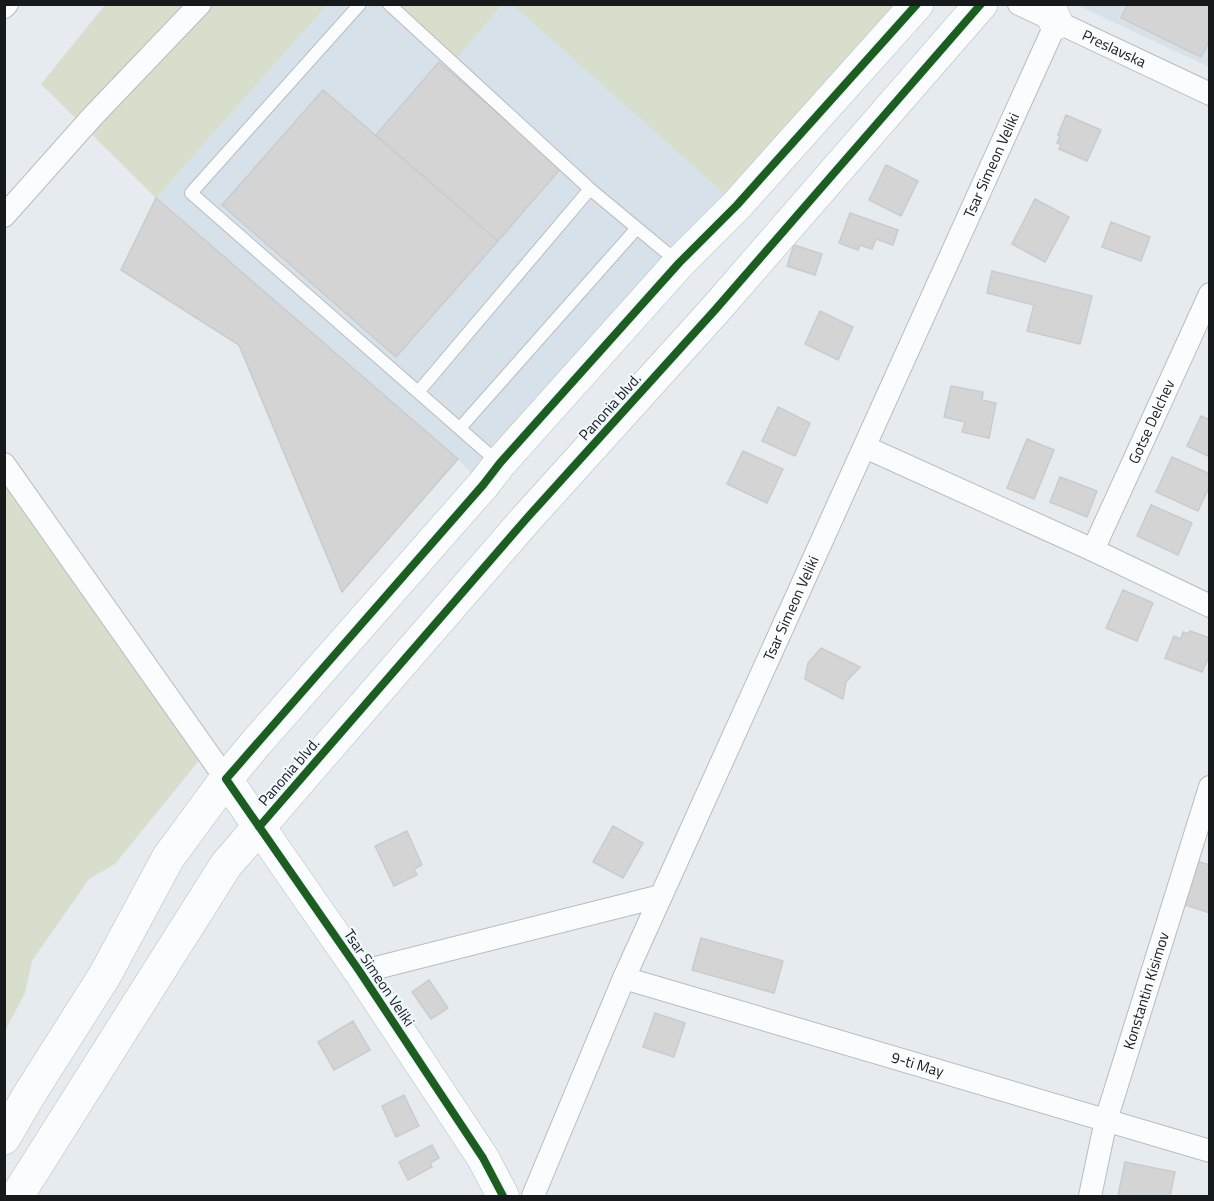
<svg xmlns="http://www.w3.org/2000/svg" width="1214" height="1201" font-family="'Titillium Web',sans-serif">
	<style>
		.built { fill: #d6e1ea }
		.green { fill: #d8decc }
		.building { fill: #d4d4d5; stroke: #cacbcc; stroke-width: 1.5 }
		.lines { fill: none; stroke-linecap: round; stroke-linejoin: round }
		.service-casing { stroke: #b8bcbf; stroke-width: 14 }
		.minor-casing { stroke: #b8bcbf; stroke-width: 24 }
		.secondary-casing { stroke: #b8bcbf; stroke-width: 33 }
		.primary-casing { stroke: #b8bcbf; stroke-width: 34 }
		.service { stroke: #fbfcfd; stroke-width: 12 }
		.minor { stroke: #fbfcfd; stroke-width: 22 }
		.secondary { stroke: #fbfcfd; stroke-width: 32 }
		.primary { stroke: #fbfcfd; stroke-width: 33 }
		.cycleway-casing { stroke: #f1f8fe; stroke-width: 11 }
		.cycleway { stroke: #1b5e20; stroke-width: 8 }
		.labels { text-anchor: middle; stroke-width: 4.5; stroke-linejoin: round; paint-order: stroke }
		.street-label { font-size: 15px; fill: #171a1c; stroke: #f1f8fe }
	</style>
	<rect width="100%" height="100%" fill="#e6ebef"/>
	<path class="built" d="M513,4L737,205L483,485L458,459L156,198L327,5H398L457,58L502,5Z
		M1077,5H1209V67Z"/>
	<path class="green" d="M105,5H327L156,198L41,84Z
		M398,5H502L457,58Z
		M513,5H917L737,205Z
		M5,464L206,752L115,864L89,879L32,961L25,993L5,1031Z"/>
	<path class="building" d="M1128,4H1210V39L1201,57L1121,18Z
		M439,62L561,168L498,241L376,135Z
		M323,90L498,241L396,357L222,205Z
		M1066,115L1101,130L1087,161L1059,149L1061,145L1057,143L1060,136L1058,135Z
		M886,165L918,181L901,216L869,200Z
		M156,198L458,459L342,592L239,345L121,270Z
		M1035,199L1069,217L1045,262L1012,244Z
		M850,213L898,230L893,245L876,239L872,249L860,245L858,250L839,243Z
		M1111,222L1150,237L1141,261L1102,247Z
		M794,245L822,254L815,275L787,266Z
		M992,271L1092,296L1080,344L1027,331L1034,305L987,293Z
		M820,311L853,327L838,360L805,344Z
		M951,386L983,392L982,400L996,403L989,438L962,432L965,422L944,417Z
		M778,407L810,423L795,456L762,441Z
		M1201,416L1210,420V457L1187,446Z
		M1027,439L1054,450L1034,499L1007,488Z
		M743,451L783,469L767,503L727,484Z
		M1172,457L1210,474V485L1198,511L1156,492Z
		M1060,477L1097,491L1087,517L1050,502Z
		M1151,505L1192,523L1178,555L1137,536Z
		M1123,590L1153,603L1137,641L1106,628Z
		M1190,631L1210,638V654L1202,672L1165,658L1174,636L1181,639L1183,632L1188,634Z
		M821,648L860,667L846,682L843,699L805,679L808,663Z
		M613,826L643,843L623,878L593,862Z
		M407,831L422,865L414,869L417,875L394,886L375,846Z
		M1196,861L1210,865V913L1182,904Z
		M701,938L783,961L774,993L692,970Z
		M429,980L448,1008L431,1019L412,992Z
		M655,1013L685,1023L674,1057L643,1047Z
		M353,1021L370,1050L334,1070L318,1042Z
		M404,1095L419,1126L396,1137L382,1106Z
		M432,1145L439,1158L430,1163L432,1167L408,1180L399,1162Z
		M1125,1162L1175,1172L1170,1196H1118Z"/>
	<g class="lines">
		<defs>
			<path id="service" d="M360,4L191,193L499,463
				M389,4L590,189L679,263
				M419,391L590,189
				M460,428L637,228"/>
			<g id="minor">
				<path id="s1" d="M1019,4L1210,94"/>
				<path d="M4,7L7,4"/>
				<path d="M4,216L92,117L200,4"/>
				<path d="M865,447L1093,550L1210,606"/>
				<path d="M4,464L226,779"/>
				<path id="s2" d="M1093,550L1210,294"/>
				<path d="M360,972L661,896"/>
				<path id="s3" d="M624,978L1210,1151"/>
				<path id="s4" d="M533,1196L624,978L1056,23"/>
				<path id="s5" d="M1090,1196L1106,1120L1210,787"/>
			</g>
			<path id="secondary" d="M226,779L360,972L483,1158L503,1196"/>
			<path id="primary" d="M1048,4L1056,23
				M4,1138L29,1095L105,975L168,858L226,779L256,743L483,485L500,463L679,263L737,205L917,4
				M17,1196L226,865L527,518L715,310L981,4"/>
		</defs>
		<use href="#service" class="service-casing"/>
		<use href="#minor" class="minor-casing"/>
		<use href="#secondary" class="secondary-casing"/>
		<use href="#primary" class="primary-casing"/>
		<use href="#service" class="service"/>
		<use href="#minor" class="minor"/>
		<use href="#secondary" class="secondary"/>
		<use href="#primary" class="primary"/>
		<defs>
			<path id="cycleway" d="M259,827L527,518L715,310L981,4
				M503,1196L483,1158L360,972L226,779L483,485L500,463L679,263L737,205L917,4"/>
		</defs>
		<use href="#cycleway" class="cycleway-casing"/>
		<use href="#cycleway" class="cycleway"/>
	</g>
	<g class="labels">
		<g class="street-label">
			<text dy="5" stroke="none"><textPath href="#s1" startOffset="105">Preslavska</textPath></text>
			<text dy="5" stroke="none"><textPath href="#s4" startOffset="1128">Tsar Simeon Veliki</textPath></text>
			<text transform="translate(610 407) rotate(-48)" y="5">Panonia blvd.</text>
			<text dy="5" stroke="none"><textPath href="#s2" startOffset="141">Gotse Delchev</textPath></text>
			<text dy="5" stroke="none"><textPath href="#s4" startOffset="642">Tsar Simeon Veliki</textPath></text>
			<text transform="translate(289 772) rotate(-49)" y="5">Panonia blvd.</text>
			<text transform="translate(379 978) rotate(56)" y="5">Tsar Simeon Veliki</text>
			<text dy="5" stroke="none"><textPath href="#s5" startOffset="213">Konstantin Kisimov</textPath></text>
			<text dy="5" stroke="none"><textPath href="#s3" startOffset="306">9-ti May</textPath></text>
		</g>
	</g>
	<rect width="1214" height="1201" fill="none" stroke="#171a1c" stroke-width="12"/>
</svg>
